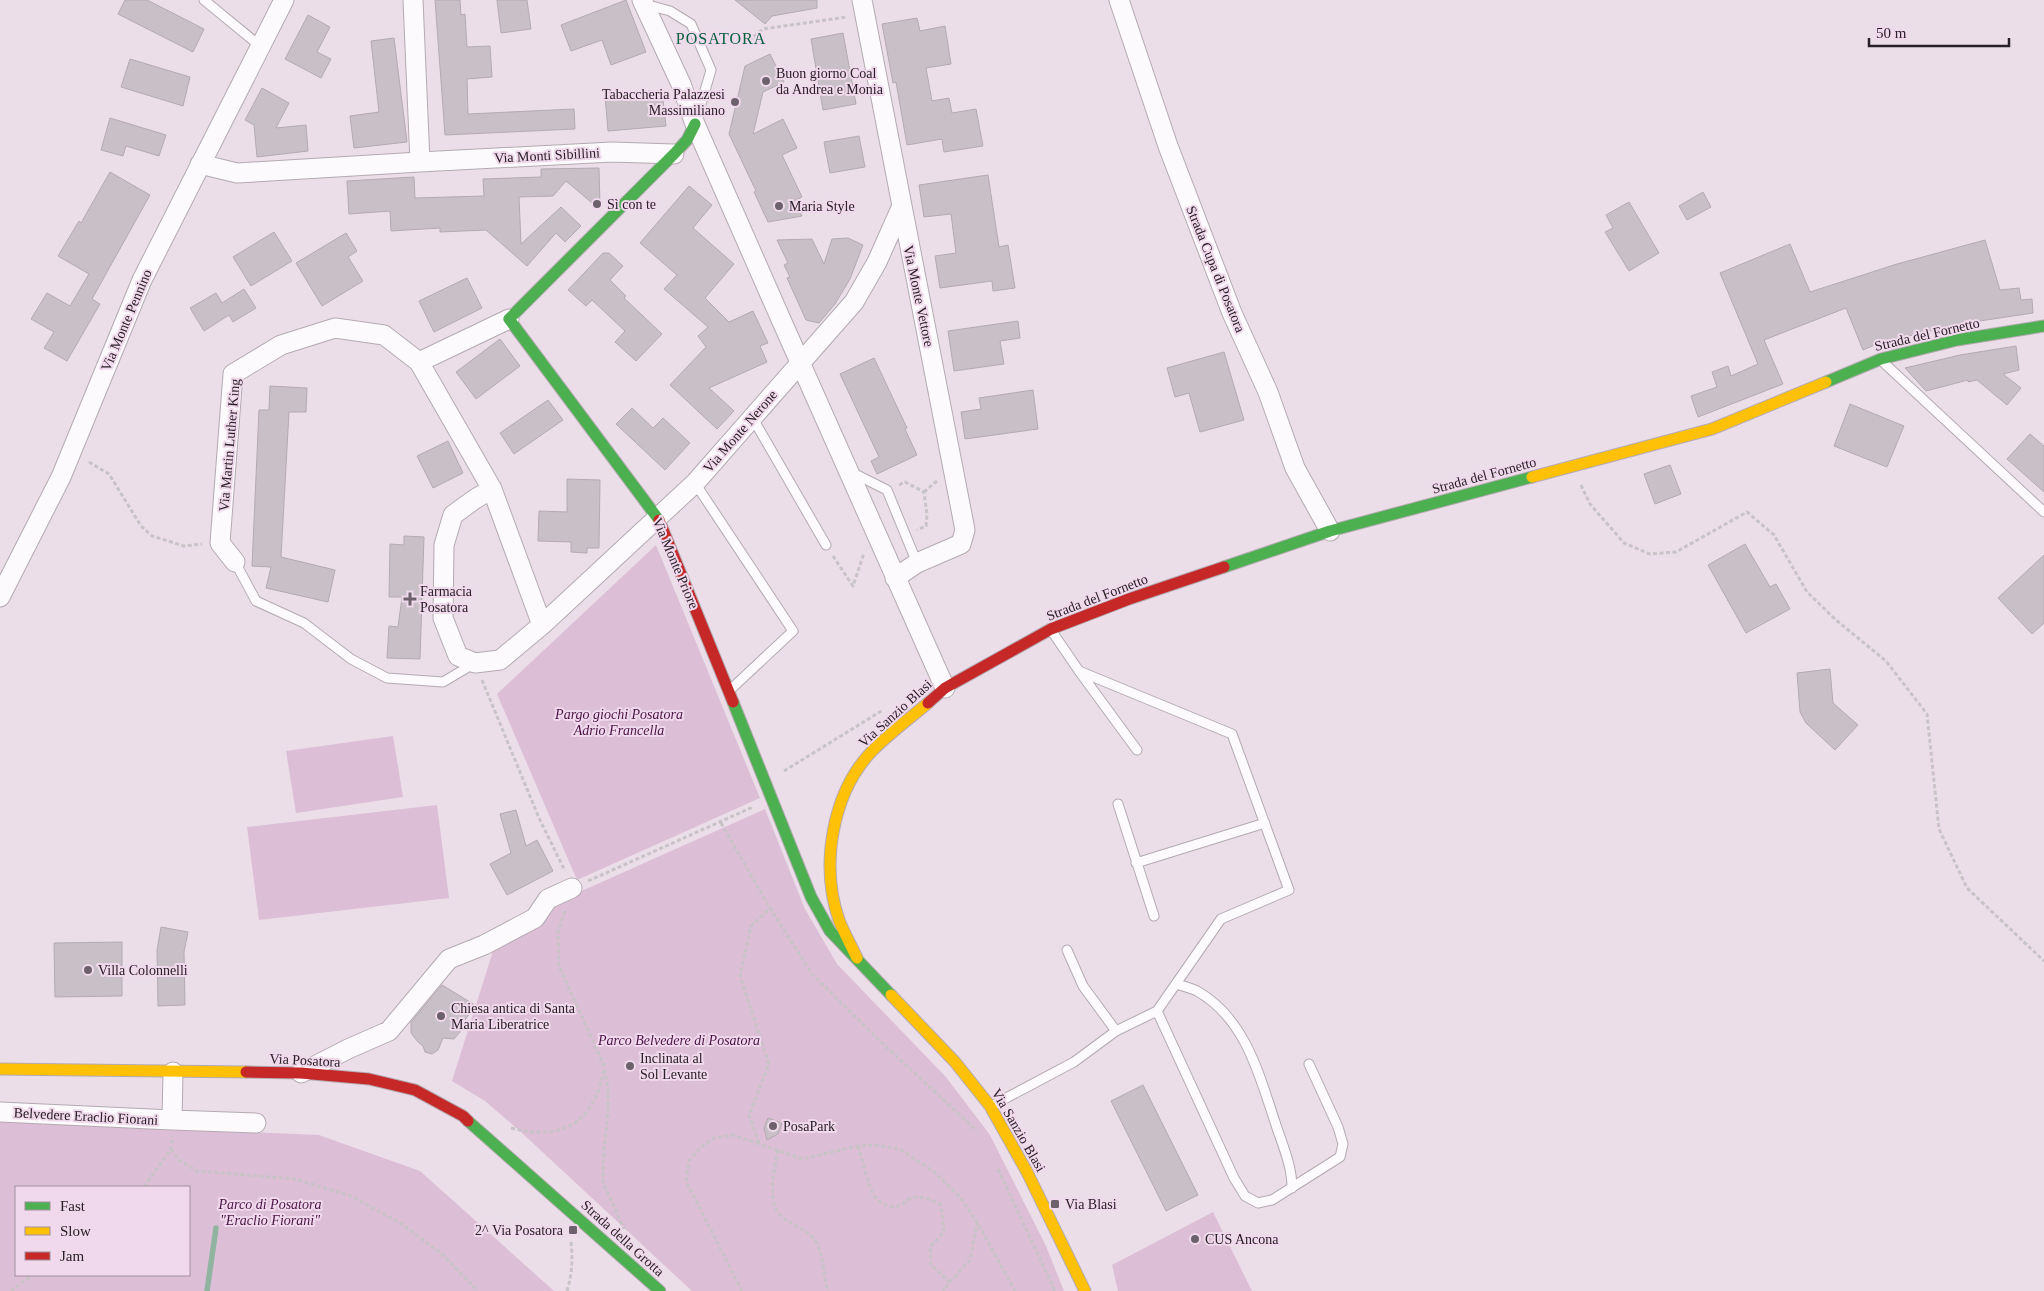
<svg xmlns="http://www.w3.org/2000/svg" width="2044" height="1291" font-family="'Times New Roman',serif">
	<style>
		.green { fill: #ddbed7; fill-rule: evenodd }
		.lines { fill: none; stroke-linecap: round; stroke-linejoin: round }
		.stream { stroke: #91b4a1; stroke-width: 5.5 }
		.building { fill: #c9bfc6; stroke: #b4aab2 }
		.lane-casing { stroke: #b4aab2; stroke-width: 11 }
		.street-casing { stroke: #b4aab2; stroke-width: 21 }
		.fast-casing { stroke: #b4aab2; stroke-width: 13 }
		.slow-casing { stroke: #b4aab2; stroke-width: 13 }
		.jam-casing { stroke: #b4aab2; stroke-width: 13 }
		.path { stroke: #c8c3c6; stroke-width: 3; stroke-dasharray: 4 2.5; stroke-linecap: butt }
		.lane { stroke: #fcfafc; stroke-width: 9 }
		.street { stroke: #fcfafc; stroke-width: 19 }
		.fast { stroke: #4caf50; stroke-width: 11 }
		.slow { stroke: #ffc107; stroke-width: 11 }
		.jam { stroke: #c62828; stroke-width: 11 }
		.poi-dot { fill: #6d626b; stroke: #f0d9ec; stroke-width: 2 }
		.labels { text-anchor: middle; stroke-width: 4; stroke-linejoin: round; paint-order: stroke }
		.poi-label { font-size: 14px; fill: #292027; stroke: #f0d9ec; text-anchor: start }
		.street-label { font-size: 14px; fill: #292027; stroke: #f0d9ec }
		.park-label { font-size: 14px; font-style: italic; fill: #4b1345; stroke: #f0d9ec }
		.quarter-label { font-size: 16px; letter-spacing: 1px; fill: #03613b; stroke: #f0d9ec }
	</style>
	<rect width="100%" height="100%" fill="#ebdee8"/>
	<path class="green" d="M656,545L760,798L577,880L497,694Z
		M393,736L403,797L296,813L286,751Z
		M437,805L449,898L259,920L247,827Z
		M765,809L805,909L837,964L946,1077L990,1135L1046,1246L1064,1291H692L522,1133L485,1101L452,1081L493,951L557,902Z
		M0,1121L319,1135L420,1171L554,1291H0ZM16,1187H189V1275H16Z
		M1213,1212L1252,1291H1118L1112,1265Z"/>
	<g class="lines">
		<path class="stream" d="M207,1291L216,1228"/>
	</g>
	<path class="building" d="M125,0H147L204,29L193,52L118,14Z
		M435,0H460L461,15L465,14L467,47L490,46L492,77L467,79L468,114L574,109L575,129L445,135Z
		M497,0H527L531,29L501,33Z
		M626,0L646,52L611,65L602,40L571,51L561,25Z
		M735,0H817V8L772,16L765,24Z
		M308,15L330,27L317,52L331,59L321,78L285,59Z
		M917,18L920,31L945,26L951,64L926,68L932,101L949,98L952,113L976,109L983,146L944,152L942,139L907,145L896,82L893,83L882,24Z
		M843,33L856,104L823,110L811,39Z
		M394,38L407,142L354,148L350,116L379,112L371,41Z
		M770,54L784,82L763,92L753,134L783,119L797,148L782,155L802,197L794,201L802,216L768,222L754,192L756,191L729,134L745,66Z
		M130,59L190,77L183,106L121,87Z
		M262,88L289,103L276,128L306,125L308,151L257,157L254,125L245,120Z
		M662,90L666,126L608,131L605,95Z
		M110,118L166,135L159,156L126,146L123,156L101,150Z
		M859,136L865,167L830,173L824,142Z
		M599,168L600,206L598,208L566,181L553,196L519,197L521,244L561,207L581,226L565,242L556,233L527,266L486,230L440,232V228L391,231L390,211L349,214L347,181L414,177L415,198L484,196L483,179L541,177V169Z
		M110,172L150,195L92,299L100,304L67,361L44,348L54,332L31,319L47,293L70,306L89,274L58,256L79,221L81,223Z
		M988,175L999,247L1008,245L1015,288L993,291L992,281L940,288L935,256L956,253L951,214L924,217L919,185Z
		M689,186L712,205L693,228L734,264L705,298L729,322L753,311L768,343L760,346L767,362L709,388L734,411L717,429L670,385L706,347L698,336L708,327L664,289L677,275L640,243Z
		M1703,192L1711,207L1687,220L1679,206Z
		M1629,202L1659,253L1629,271L1605,232L1613,228L1606,215Z
		M274,232L292,261L251,286L233,257Z
		M346,233L357,251L348,257L363,281L322,306L296,263Z
		M848,238L863,245L850,279L835,304L819,323L806,320L787,278L790,277L784,265L788,263L777,240L812,239L824,264L832,239Z
		M1985,240L2000,290L2019,288L2021,300L2032,299L2033,313L1953,325L1877,344L1863,350L1846,308L1764,340L1783,384L1698,417L1691,396L1717,387L1712,372L1728,366L1731,376L1758,364L1720,273L1790,244L1810,292L1897,264Z
		M603,253H609L623,266L610,280L626,296L624,298L662,334L636,361L615,342L625,331L592,300L586,306L568,290Z
		M467,278L482,308L434,332L419,301Z
		M244,289L256,308L233,322L229,315L204,331L190,308L216,293L222,303Z
		M1018,321L1020,338L1000,341L1004,364L954,371L948,331Z
		M500,339L520,366L476,399L456,372Z
		M2016,346L2019,370L2003,374L2021,388L2007,405L1977,380L1968,382V380L1926,391L1905,368L1960,355Z
		M1224,352L1244,420L1200,432L1189,393L1175,397L1167,368Z
		M874,358L907,428L905,429L917,455L877,474L871,461L879,457L840,374Z
		M270,386L307,388L306,412H289L281,557L335,570L328,602L266,588L271,567L252,566L259,410H269Z
		M1033,390L1038,429L965,439L961,412L981,409L979,398Z
		M548,400L563,420L514,454L500,433Z
		M1850,404L1904,426L1887,467L1834,446Z
		M632,408L653,428L663,418L690,443L665,470L616,424Z
		M2030,434L2044,446V492L2007,459Z
		M448,441L463,473L433,488L417,456Z
		M1670,465L1681,494L1655,504L1644,474Z
		M567,479L600,480L599,548H587V553L571,552V542L538,541L539,511L567,512Z
		M404,536L424,537L420,659L387,658L389,626L398,627L402,597H389L390,544L404,545Z
		M1745,544L1770,587L1776,584L1790,609L1746,633L1708,565Z
		M2044,555V623L2032,634L1998,598Z
		M1830,669L1833,703L1858,725L1835,750L1806,723L1800,712L1797,673Z
		M516,810L526,846L537,840L553,871L507,895L490,864L511,853L500,814Z
		M161,927L188,932L184,952L185,1005L158,1006L157,950Z
		M122,942V996L55,997L54,943Z
		M442,985L475,1005L461,1026L460,1032L454,1039L443,1038L438,1050L432,1054L425,1052L423,1046L418,1042L411,1033V1022Z
		M1143,1085L1198,1195L1166,1211L1111,1101Z
		M768,1118L782,1123L778,1134L767,1140L764,1128Z"/>
	<g class="lines">
		<defs>
			<path id="lane" d="M204,0L260,46
				M644,4L670,11L691,24L711,70L696,121
				M1884,363L2044,512
				M752,417L826,545
				M853,473L887,490L917,563
				M695,483L793,631L730,690
				M235,562L256,601L304,623L351,659L387,678L443,682L475,663
				M1079,671L1137,750
				M1118,804L1154,916
				M1136,863L1265,823
				M1067,950L1083,986L1116,1031
				M1176,984C1183,986 1191,988 1197,991C1245,1018 1259,1074 1275,1122C1282,1144 1292,1165 1292,1188
				M1157,1011L1234,1178L1245,1196L1258,1203L1272,1200L1340,1157L1343,1144L1338,1127L1309,1064
				M993,1105L1074,1062L1116,1031L1157,1011L1221,919L1289,890L1232,734L1079,671L1051,630"/>
			<path id="street" d="M413,0L420,162
				M642,0L681,84L695,124L783,324L945,688
				M862,0L965,530L961,544L917,563L895,578
				M1119,0L1168,146L1232,313L1268,392L1295,468L1330,531
				M200,164L237,173L420,162L612,152L674,154
				M419,362L509,319
				M235,562L220,543L233,374L281,345L335,328L384,335L419,362L492,489L542,625L500,660L475,663L458,656L443,618L444,545L453,515L475,499L492,489
				M0,597L61,477L142,280L284,0
				M542,625L695,483L854,302L877,262L901,208
				M173,1072L172,1120L256,1123
				M301,1073L348,1049L389,1031L449,959L484,945L535,918L548,899L572,888
				M0,1112L172,1120"/>
			<path id="fast" d="M1826,382L1881,359L1957,340L2044,326
				M659,520L509,319L674,154L687,140L695,124
				M1224,567L1330,531L1532,477
				M733,702L811,897L830,931L891,995
				M468,1121L660,1291"/>
			<path id="slow" d="M1532,477L1712,429L1826,382
				M857,958C851,945 844,933 839,920C820,865 832,792 873,750C890,733 910,718 928,703
				M891,995L955,1062L990,1106L1027,1172L1085,1291
				M0,1069L246,1072"/>
			<path id="jam" d="M659,520L733,702
				M928,703L945,688L1051,629L1129,599L1224,567
				M246,1072L301,1073L369,1079L415,1090L463,1116L468,1121"/>
		</defs>
		<use href="#lane" class="lane-casing"/>
		<use href="#street" class="street-casing"/>
		<use href="#fast" class="fast-casing"/>
		<use href="#slow" class="slow-casing"/>
		<use href="#jam" class="jam-casing"/>
		<path class="path" d="M744,45L763,29L847,17
			M89,462L109,474L141,526L152,536L184,546L202,544
			M899,485L905,482L924,492L927,515L926,526L917,530
			M1581,485L1590,504L1624,543L1650,554L1676,552L1747,512L1774,535L1807,592L1836,620L1886,661L1927,714L1939,829L1967,888L2044,961
			M924,492L937,481
			M833,556L853,586L864,553
			M482,680L539,818L565,871
			M784,771L883,710
			M721,823L770,908L812,974L879,1040L977,1131
			M588,881L753,807
			M565,911L558,932L559,966L604,1066L608,1089V1112L603,1162V1182L624,1229
			M511,1128C564,1141 594,1123 604,1069
			M759,1143L749,1115L769,1064L740,976L751,926L770,908
			M858,1146C863,1161 866,1178 872,1192C877,1202 889,1210 901,1205C904,1203 907,1200 911,1198C921,1195 932,1200 941,1205L944,1232L930,1247L931,1265L950,1282L943,1291
			M171,1149L179,1160L197,1171L295,1179L351,1196L400,1223L441,1253L478,1291
			M778,1150C775,1170 764,1205 785,1219C795,1226 806,1230 814,1239C825,1254 822,1274 828,1291
			M998,1169L1055,1291
			M144,1187L171,1149L172,1136
			M950,1282L970,1260L977,1223
			M11,1291L32,1275
			M567,1291C572,1274 573,1260 571,1242
			M742,1291L686,1181L689,1161L700,1148L714,1138L733,1135L802,1159L858,1146L875,1145L900,1149L934,1172L960,1197L977,1222L1015,1291"/>
		<use href="#lane" class="lane"/>
		<use href="#street" class="street"/>
		<use href="#fast" class="fast"/>
		<use href="#slow" class="slow"/>
		<use href="#jam" class="jam"/>
	</g>
	<g class="poi-dot">
		<circle cx="766" cy="81" r="5"/>
		<circle cx="735" cy="102" r="5"/>
		<circle cx="597" cy="204" r="5"/>
		<circle cx="779" cy="206" r="5"/>
		<path d="M407.5 591.5h5v5h5v5h-5v5h-5v-5h-5v-5h5z"/>
		<circle cx="88" cy="970" r="5"/>
		<circle cx="441" cy="1016" r="5"/>
		<circle cx="630" cy="1066" r="5"/>
		<circle cx="773" cy="1126" r="5"/>
		<rect x="1050" y="1199" width="10" height="10" rx="2.5"/>
		<rect x="568" y="1225" width="10" height="10" rx="2.5"/>
		<circle cx="1195" cy="1239" r="5"/>
	</g>
	<g class="labels">
		<g class="poi-label">
			<text x="776" y="78">Buon giorno Coal<tspan x="776" dy="16">da Andrea e Monia</tspan></text>
			<text x="725" y="99" text-anchor="end">Tabaccheria Palazzesi<tspan x="725" dy="16">Massimiliano</tspan></text>
			<text x="607" y="209">Sì con te</text>
			<text x="789" y="211">Maria Style</text>
			<text x="420" y="596">Farmacia<tspan x="420" dy="16">Posatora</tspan></text>
			<text x="98" y="975">Villa Colonnelli</text>
			<text x="451" y="1013">Chiesa antica di Santa<tspan x="451" dy="16">Maria Liberatrice</tspan></text>
			<text x="640" y="1063">Inclinata al<tspan x="640" dy="16">Sol Levante</tspan></text>
			<text x="783" y="1131">PosaPark</text>
			<text x="1065" y="1209">Via Blasi</text>
			<text x="563" y="1235" text-anchor="end">2^ Via Posatora</text>
			<text x="1205" y="1244">CUS Ancona</text>
		</g>
		<g class="street-label">
			<text transform="translate(547 155) rotate(-3)" y="5">Via Monti Sibillini</text>
			<text transform="translate(1216 269) rotate(68)" y="5">Strada Cupa di Posatora</text>
			<text transform="translate(919 296) rotate(78)" y="5">Via Monte Vettore</text>
			<text transform="translate(126 320) rotate(-67)" y="5">Via Monte Pennino</text>
			<text transform="translate(1927 334) rotate(-13)" y="5">Strada del Fornetto</text>
			<text transform="translate(740 431) rotate(-49)" y="5">Via Monte Nerone</text>
			<text transform="translate(229 445) rotate(-85)" y="5">Via Martin Luther King</text>
			<text transform="translate(1484 475) rotate(-15)" y="5">Strada del Fornetto</text>
			<text transform="translate(676 563) rotate(67)" y="5">Via Monte Priore</text>
			<text transform="translate(1097 597) rotate(-21)" y="5">Strada del Fornetto</text>
			<text transform="translate(895 713) rotate(-42)" y="5">Via Sanzio Blasi</text>
			<text transform="translate(305 1060) rotate(3)" y="5">Via Posatora</text>
			<text transform="translate(86 1116) rotate(3)" y="5">Belvedere Eraclio Fiorani</text>
			<text transform="translate(1019 1130) rotate(60)" y="5">Via Sanzio Blasi</text>
			<text transform="translate(623 1238) rotate(42)" y="5">Strada della Grotta</text>
		</g>
		<g class="park-label">
			<text x="619" y="719">Pargo giochi Posatora<tspan x="619" dy="16">Adrio Francella</tspan></text>
			<text x="679" y="1045">Parco Belvedere di Posatora</text>
			<text x="270" y="1209">Parco di Posatora<tspan x="270" dy="16">"Eraclio Fiorani"</tspan></text>
		</g>
		<g class="quarter-label">
			<text x="721" y="44">POSATORA</text>
		</g>
	</g>
	<rect x="15" y="1186" width="175" height="90" fill="#f0d9ec" stroke="#a08f9d"/>
	<rect x="25" y="1202" width="25" height="8" fill="#4caf50" stroke="#a08f9d"/>
	<text x="60" y="1211" font-size="15" fill="#292027">Fast</text>
	<rect x="25" y="1227" width="25" height="8" fill="#ffc107" stroke="#a08f9d"/>
	<text x="60" y="1236" font-size="15" fill="#292027">Slow</text>
	<rect x="25" y="1252" width="25" height="8" fill="#c62828" stroke="#a08f9d"/>
	<text x="60" y="1261" font-size="15" fill="#292027">Jam</text>
	<path d="M1869 38v8h140v-8" fill="none" stroke="#292027" stroke-width="2.5"/>
	<text x="1876" y="38" font-size="15" fill="#292027" stroke="#f0d9ec" stroke-width="4" paint-order="stroke">50 m</text>
</svg>
